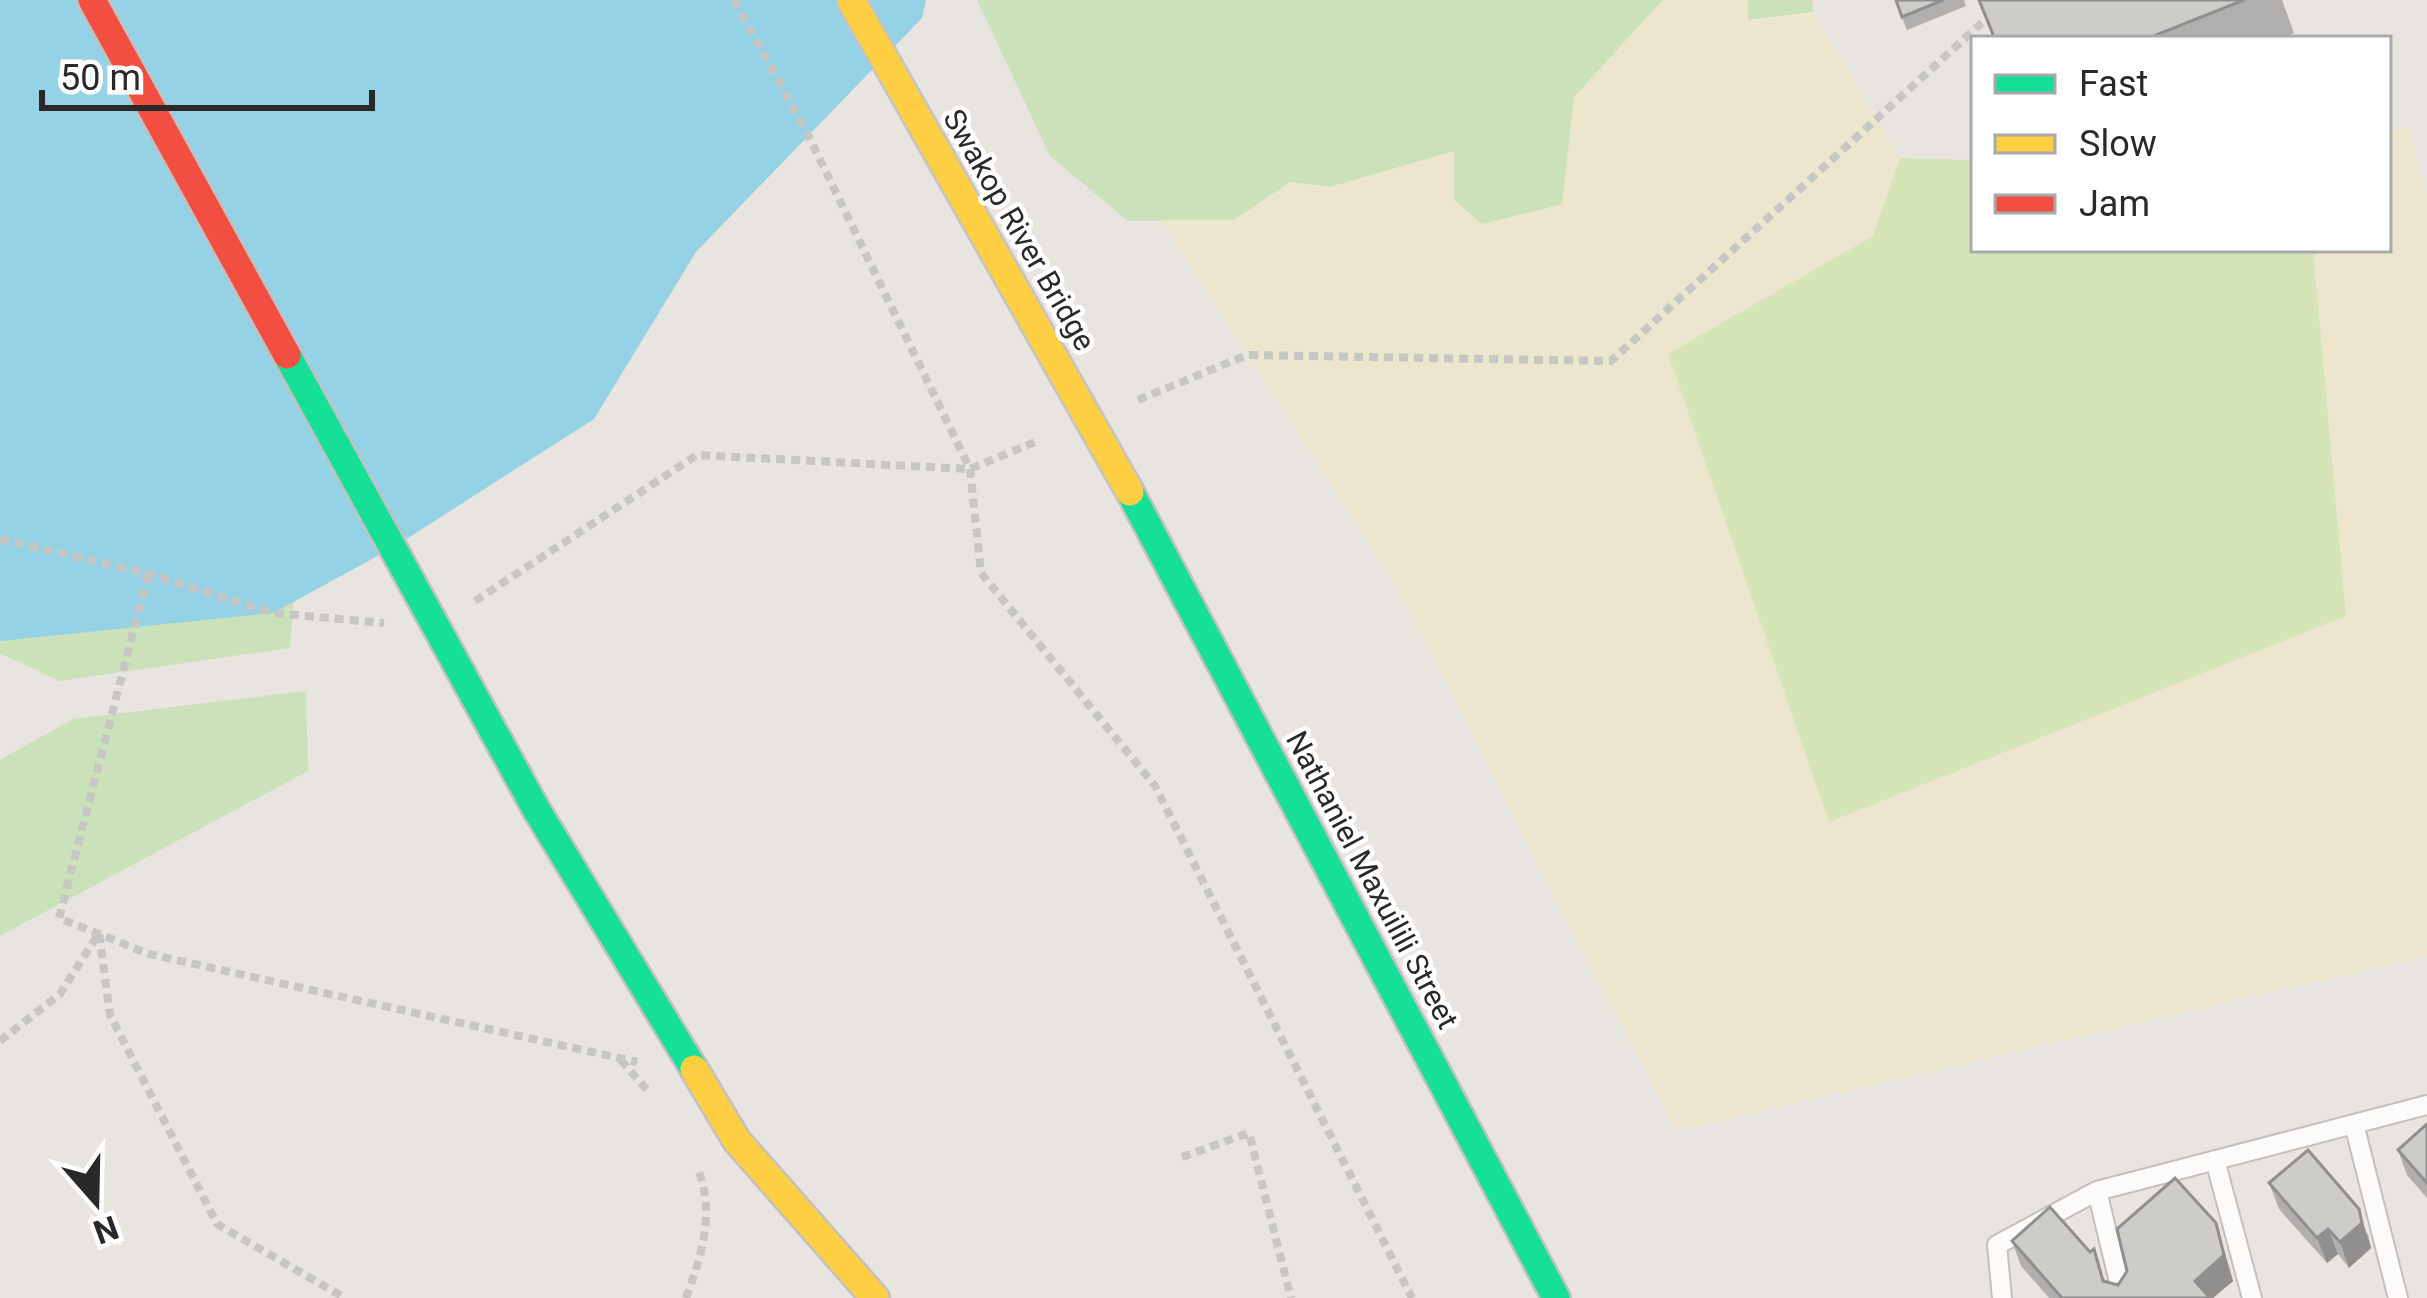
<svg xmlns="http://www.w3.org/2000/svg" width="2427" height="1298" font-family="Roboto,sans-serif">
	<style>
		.green { fill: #cbe1ba }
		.sand { fill: #ece6ce }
		.pitch { fill: #d5e5b8 }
		.water { fill: #96d2e6 }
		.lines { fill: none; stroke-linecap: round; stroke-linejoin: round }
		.lane-casing { stroke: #c2c0c1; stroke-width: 22 }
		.fast-casing { stroke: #c2c0c1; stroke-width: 32 }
		.slow-casing { stroke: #c2c0c1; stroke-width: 32 }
		.jam-casing { stroke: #c2c0c1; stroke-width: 32 }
		.path { stroke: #c6c6c5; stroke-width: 8; stroke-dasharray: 9 6; stroke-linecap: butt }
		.lane { stroke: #fcfbfa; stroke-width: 18 }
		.fast { stroke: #16e098; stroke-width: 27 }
		.slow { stroke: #ffcf43; stroke-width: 27 }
		.jam { stroke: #f24e42; stroke-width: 27 }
		.slow-bridge-casing { stroke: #c4c3c1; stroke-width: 32; stroke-linecap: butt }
		.slow-bridge { stroke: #ffcf43; stroke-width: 27 }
		.wall { fill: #b1afad }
		.shaded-wall { fill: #908f8d }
		.building { fill: #ceccc9; stroke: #908f8d; stroke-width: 3 }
		.labels { text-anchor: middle; stroke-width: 9; stroke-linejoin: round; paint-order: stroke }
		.street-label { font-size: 30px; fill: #292929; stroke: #fff }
	</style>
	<rect width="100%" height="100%" fill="#e8e4e0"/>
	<path class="green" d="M977,0H1663L1574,97L1563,204L1482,224L1454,200L1453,152L1330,187L1290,182L1234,220L1128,221L1050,156Z
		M1748,0H1812L1813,12L1747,20Z
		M299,525L290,648L59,681L0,653V585Z
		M306,691L308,771L0,936V760L73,719Z"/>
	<path class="sand" d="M1663,0H1748V20L1813,12L1900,158L1873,236L1668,354L2345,616L2313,249H2388V135L2408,126L2427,196V956L1675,1131L1397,587L1161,220H1234L1290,182L1330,187L1454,151V200L1482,224L1562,205L1574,97Z"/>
	<path class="pitch" d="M1900,158L1974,160V249H2313L2346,616L1829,822L1668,354L1873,236Z"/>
	<path class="water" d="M0,0H926L922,18L696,252L594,419L394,547L273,613L0,641Z"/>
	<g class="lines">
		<defs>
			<path id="lane" d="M2354,1124L2398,1298
				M2215,1160L2252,1298
				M2097,1191L2123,1298
				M2002,1298L1997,1245L2097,1191L2427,1105"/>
			<path id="fast" d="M287,355L536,809L694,1069
				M1130,492L1556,1298"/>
			<path id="slow" d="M694,1069L737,1141L875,1298"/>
			<path id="jam" d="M92,0L287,355"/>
		</defs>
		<use href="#lane" class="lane-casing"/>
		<use href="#fast" class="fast-casing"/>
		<use href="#slow" class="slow-casing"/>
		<use href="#jam" class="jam-casing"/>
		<path class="path" d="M734,0L808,135L970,469L981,573L1155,786L1412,1298
			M1138,400L1247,355L1611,361L1985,20
			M0,539L149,574L273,613L384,623
			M148,575L59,918L149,954L637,1062
			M475,601L697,455L970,469L1040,440
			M0,1041L60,994L99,933L110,1015L217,1224L345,1298
			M621,1060L647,1090
			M1182,1157L1249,1133L1291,1298
			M686,1298C701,1257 715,1215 699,1172"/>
		<use href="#lane" class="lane"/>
		<use href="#fast" class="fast"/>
		<use href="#slow" class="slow"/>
		<use href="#jam" class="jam"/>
		<defs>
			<path id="slow-bridge" d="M851,0L1130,492"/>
		</defs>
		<use href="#slow-bridge" class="slow-bridge-casing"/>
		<use href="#slow-bridge" class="slow-bridge"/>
	</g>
	<path class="wall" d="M1895,0H1964L1966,6L1907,30Z
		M1978,0H2282L2294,33L2279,39H1993Z
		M2427,1124V1198L2407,1175L2398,1150Z
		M2269,1183L2368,1234L2371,1248L2349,1268L2338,1254L2327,1263L2279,1209Z
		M2216,1223L2233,1281L2213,1298H2049L2021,1266L2012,1241L2118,1285Z"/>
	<path class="shaded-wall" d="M2359,1209L2371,1248L2349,1268L2340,1242Z
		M2216,1223L2233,1281L2213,1298H2201L2195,1281Z
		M2328,1229L2338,1254L2327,1263L2317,1238Z"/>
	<path class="building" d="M1896,0H1943L1902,17Z
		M1979,0H2244L2146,39H1995Z
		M2427,1124V1183L2398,1150Z
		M2308,1150L2359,1209L2362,1223L2340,1242L2328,1229L2317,1238L2269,1183Z
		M2175,1178L2216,1223L2224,1255L2195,1281L2210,1298H2062L2012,1241L2050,1207L2090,1252L2094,1249L2103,1281L2118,1285L2127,1271L2117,1229Z"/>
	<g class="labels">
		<g class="street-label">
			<text transform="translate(1019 230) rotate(60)" y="10">Swakop River Bridge</text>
			<text transform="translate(1372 880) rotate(62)" y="10">Nathaniel Maxuilili Street</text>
		</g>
	</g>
	<rect x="1971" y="36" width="420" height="216" fill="#ffffff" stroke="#a9a9a9" stroke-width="3"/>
	<rect x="1995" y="75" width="60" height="18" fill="#16e098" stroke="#a9a9a9" stroke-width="3"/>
	<text x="2079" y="96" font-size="36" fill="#292929">Fast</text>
	<rect x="1995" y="135" width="60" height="18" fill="#ffcf43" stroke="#a9a9a9" stroke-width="3"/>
	<text x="2079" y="156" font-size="36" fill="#292929">Slow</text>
	<rect x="1995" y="195" width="60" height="18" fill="#f24e42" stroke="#a9a9a9" stroke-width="3"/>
	<text x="2079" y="216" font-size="36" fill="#292929">Jam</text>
	<g transform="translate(96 1202) rotate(160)" stroke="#ffffff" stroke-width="9" paint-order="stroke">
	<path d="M0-9L21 45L0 30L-21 45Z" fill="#292929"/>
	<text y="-18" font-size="33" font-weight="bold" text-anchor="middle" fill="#292929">N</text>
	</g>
	<path d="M42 90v18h330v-18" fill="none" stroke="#292929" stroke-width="6"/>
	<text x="60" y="90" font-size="36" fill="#292929" stroke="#ffffff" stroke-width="9" paint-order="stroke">50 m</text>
</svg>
